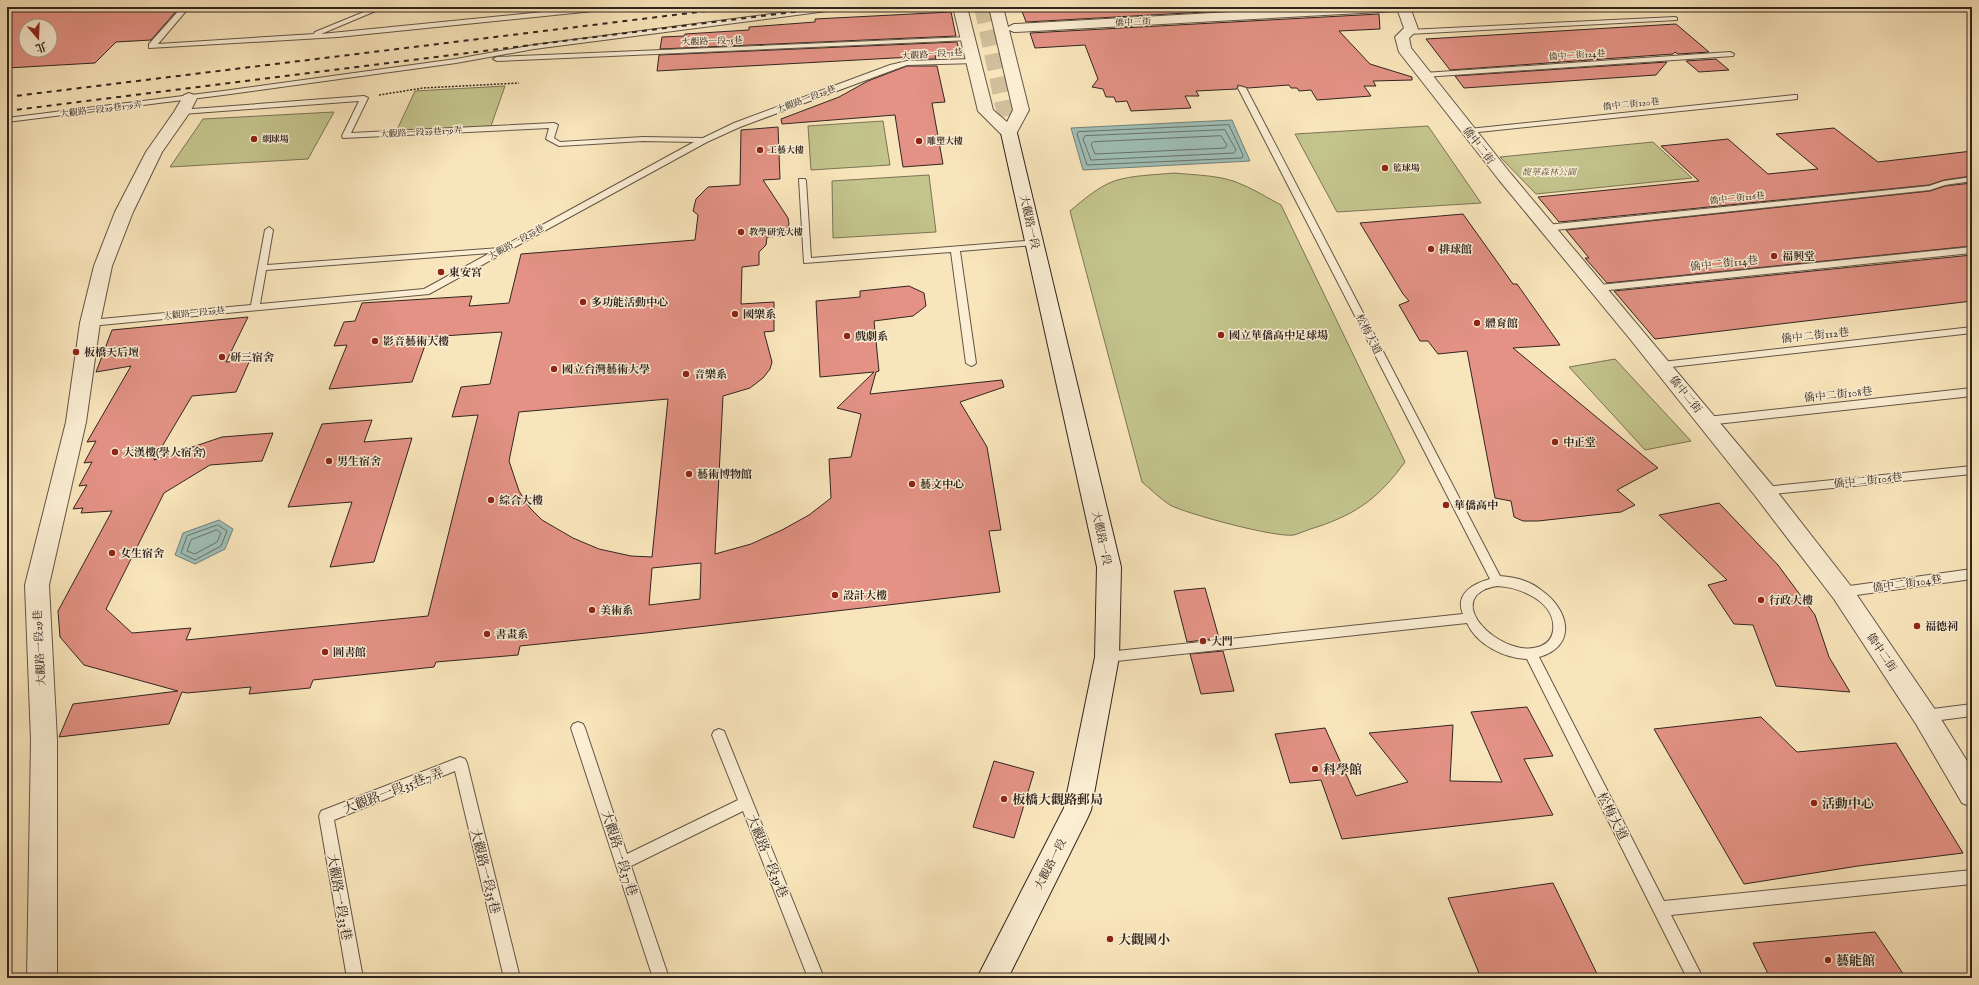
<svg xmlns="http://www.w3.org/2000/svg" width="1979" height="985" font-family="'IM FELL English','Noto Serif TC',serif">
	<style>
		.green { fill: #c3c38c; stroke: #7a7456 }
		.water { fill: #9fbeb6; stroke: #73817a }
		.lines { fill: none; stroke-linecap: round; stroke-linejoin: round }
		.shore { stroke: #68726b; stroke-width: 1 }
		.building { fill: #e39285; stroke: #312520; fill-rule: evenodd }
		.secondary-tunnel { stroke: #d1bf9c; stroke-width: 16; stroke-dasharray: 16 8; stroke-linecap: butt }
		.service-casing { stroke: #635547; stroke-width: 2 }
		.minor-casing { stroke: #635547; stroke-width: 2 }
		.secondary-casing { stroke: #312520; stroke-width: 2 }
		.path { stroke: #312520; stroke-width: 1.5; stroke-dasharray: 2 1.5; stroke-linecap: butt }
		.service { fill: #fbeed3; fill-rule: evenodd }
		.minor { fill: #fbeed3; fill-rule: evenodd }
		.secondary { fill: #fbeed3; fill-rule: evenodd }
		.rail { stroke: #312520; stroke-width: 2; stroke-dasharray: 5 5; stroke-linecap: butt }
		.poi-dot { fill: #8f2418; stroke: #fbeed3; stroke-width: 1.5 }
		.labels { text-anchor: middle; stroke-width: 3; stroke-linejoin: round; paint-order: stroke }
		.far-street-label { font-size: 9px; fill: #312520; stroke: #fbeed3 }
		.far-poi-label { font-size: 9px; font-weight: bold; fill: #312520; stroke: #fbeed3; text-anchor: start }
		.far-park-label { font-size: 9px; font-style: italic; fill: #5d5440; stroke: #fbeed3 }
		.street-label { font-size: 11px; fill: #312520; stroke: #fbeed3 }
		.poi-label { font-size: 11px; font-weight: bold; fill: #312520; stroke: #fbeed3; text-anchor: start }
		.near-poi-label { font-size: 13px; font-weight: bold; fill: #312520; stroke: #fbeed3; text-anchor: start }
		.near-street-label { font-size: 13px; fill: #312520; stroke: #fbeed3 }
	</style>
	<rect width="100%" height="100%" fill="#f9e5bb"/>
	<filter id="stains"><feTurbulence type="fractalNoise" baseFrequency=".005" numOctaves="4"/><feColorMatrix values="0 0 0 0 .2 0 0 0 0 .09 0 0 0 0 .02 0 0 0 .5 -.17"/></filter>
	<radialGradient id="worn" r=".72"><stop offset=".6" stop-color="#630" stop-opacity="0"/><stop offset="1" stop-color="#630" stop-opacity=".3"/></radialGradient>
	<path class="green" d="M505,86L491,126L396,132L415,91Z
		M334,112L308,159L170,167L203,119Z
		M883,121L890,165L811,170L808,126Z
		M1428,126L1481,203L1337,212L1295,134Z
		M1653,142L1692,178L1536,194L1500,157Z
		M1174,173C1194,175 1217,175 1236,182C1252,188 1266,197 1281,205L1405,462C1379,497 1359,513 1317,527C1309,529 1301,533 1294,535C1276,538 1187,514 1170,505C1160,499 1151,489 1142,482L1070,211C1083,200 1098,187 1114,181C1133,175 1154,175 1174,173Z
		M929,175L936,232L833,238L832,181Z
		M1615,359L1691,441L1645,450L1569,367Z"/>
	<path class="water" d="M1232,120L1250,161L1083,170L1071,128Z
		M219,520L233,529L225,549L195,564L175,555L183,533Z"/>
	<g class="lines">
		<path class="shore" d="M1229,125L1243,155L1242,158L1087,165L1077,134L1078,132Z
			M1225,130L1236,150L1234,153L1091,160L1083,139L1085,136Z
			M1221,136L1227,145L1225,148L1095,154L1091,144L1093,142Z
			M218,525L227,531L221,546L195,560L181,553L187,536Z
			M217,530L221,533L217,542L195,554L187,551L191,540Z"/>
	</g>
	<path class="building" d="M7,7H180L151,40L116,42L95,63L7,68ZM26,26H50V50H26Z
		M1093,7H1295L1026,22L1022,11Z
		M951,12L956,36L660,49L662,37L684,36L685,34L749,30V27L815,22V19Z
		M1379,14L1380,29L1339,31L1370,64L1412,77V80L1373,81L1376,86H1364L1371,96L1317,100L1311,90L1299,91L1297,88H1291L1289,85L1248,88L1238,85L1237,89L1196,91L1199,96H1185L1191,108L1131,111L1127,101L1116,102L1114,97H1106L1103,89L1092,87L1098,79L1085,45L1035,48L1030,33Z
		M1676,24L1709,52L1678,54L1675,52L1673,54L1450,70L1426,39Z
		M957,42L960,54L935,56L936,59H908L912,57L657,71L659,55Z
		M1716,59L1729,70L1699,72L1686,61Z
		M1667,62L1656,75L1464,88L1455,76Z
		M907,66H937L945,102L932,103L943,164L903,167L895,115L782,124L781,119L839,97L868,81Z
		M778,127L780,179L763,180L788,218L789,224L784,236L767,237L766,245L759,252V265L742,267L741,304L774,302V331L764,332L772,362L770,369L763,378L750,388L723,396L715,554L751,544L782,530L809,515L831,498L829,459L851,457L861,414L837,408L874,372L820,377L816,301L860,297V291L909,286L924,293L926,306L913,316L874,321L879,371L876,372L870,394L1002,380L1004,387L960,402L987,447L1001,530L989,531L1000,592L646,633L520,646L518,655L436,662L434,667L313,680L310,688L249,694L251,687L187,693L182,692L169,724L59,737L73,704L178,691L84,665L60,637L58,611L112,511L81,513L83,508L73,509L87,485L79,486L92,462L84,463L96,441L87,442L131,366L96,372L112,330L248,317L226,362L250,360L236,392L192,396L154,460L222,437L273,433L262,461L210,465L164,493L106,609L132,633L191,628L186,640L428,616L478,415L452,417L461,387L490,384L502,332L428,337L412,382L329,389L347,345L334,346L344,322L355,321L362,303L472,296L469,306L509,303L521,254L695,240L698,215L693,211L696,199L708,187L740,185L741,130ZM668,399L652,557L631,556L599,549L573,538L542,520L530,508L519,491L509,461L519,412ZM701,563L700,599L649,605L652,568Z
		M1834,128L1878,162L1972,151V176L1944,180L1929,185L1559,222L1538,197L1699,181L1661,146L1728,139L1768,174L1818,169L1776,134Z
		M1972,183V246L1607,283L1585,258H1589L1566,230L1930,191L1945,186Z
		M1463,214L1513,284H1517L1560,345L1513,348L1658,468L1617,490L1635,505L1621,512L1538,521H1523L1514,517L1511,501L1495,498L1467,351L1438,354L1428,341H1420L1399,305L1409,301L1403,294L1360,223Z
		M1972,255V301L1655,339L1614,291Z
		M372,420L364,442L412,438L374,562L330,567L352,502L288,507L322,424Z
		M1719,503L1778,565L1815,615L1829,657L1850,692L1776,686L1753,625L1734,624L1708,585L1727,580L1659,515Z
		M1205,588L1219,638L1187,642L1174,591Z
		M1223,651L1234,691L1201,694L1190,654Z
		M1527,707L1553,756L1524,759L1553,815L1342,839L1321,780L1290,783L1275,734L1325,728L1356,796L1408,782L1369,733L1453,725L1450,781L1502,782L1471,712Z
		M1761,717L1797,752L1896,743L1963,853L1858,866L1744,884L1654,729Z
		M994,761L1034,772L1014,838L973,827Z
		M1553,883L1599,978H1481L1448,898Z
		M1875,932L1906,978H1770L1753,943Z"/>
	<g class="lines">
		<path class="secondary-tunnel" d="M982,7L1009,133"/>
		<defs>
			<path id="service" d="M182,7H220L217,9L186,11L158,44L314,34L315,32L376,7H385L321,34L593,7H616L613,9L338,37L149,48V44Z
				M826,7H845L842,9L534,49L456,63L223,95L7,122V118L223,91L456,59L534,45Z
				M1675,17L1677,18V20L1408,34L1405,32L1408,30Z
				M968,37L970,38V40L497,61L493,59L497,57Z
				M1730,52L1734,54L1733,56L1424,77L1420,75L1424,73Z
				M972,59L976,61L975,63L907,65L896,69L740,127L707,142L429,294L90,326L85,323L90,320L251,305L265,230L269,227L273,230L267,265L500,248L694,142L643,141L559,146L546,139L549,128L343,138L342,136L359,101L182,114H179V110L364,96L368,98L351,133L554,123L558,125L554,138L560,142L643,137L703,138L734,123L890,65L907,61ZM490,253L424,289L260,304L266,270Z
				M1239,86L1246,88L1500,576C1515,577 1530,581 1541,590C1569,609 1578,646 1539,657L1664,901L1972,870V884L1671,915L1703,978H1687L1527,659C1504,658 1477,645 1467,623L1107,662L1103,661L1101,657L1103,653L1107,652L1463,614C1454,593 1475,583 1490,579L1238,88ZM1497,586C1520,587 1557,602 1553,631C1552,638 1548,643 1541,646C1508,660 1450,610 1482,591C1486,588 1492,587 1497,586Z
				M1794,95H1797V99L1469,133L1465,131L1469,129Z
				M1972,177V181L1945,185L1930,190L1546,231L1542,228L1546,225L1929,186L1944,181Z
				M799,179H805L806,181L811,258L1037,240L1038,242L1034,245L960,251L976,363L974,365L971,366L966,363L951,252L804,263Z
				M1972,247V253L1599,291L1594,288L1599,285Z
				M1972,327V333L1662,368L1657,365L1662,362Z
				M1972,388V396L1707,425L1702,421L1707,417Z
				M1972,466V474L1764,495L1759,491L1764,487Z
				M1972,569V579L1842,597L1838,595L1836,592L1838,589L1842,587Z
				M1972,704V716L1925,722L1920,720L1919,716L1920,712L1925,710Z
				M578,722L583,724L585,728L627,854L738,800L712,735L714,731L719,729L724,731L824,978H808L743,811L631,866L669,978H653L571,728L573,724Z
				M460,757L465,759L467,763L520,978H504L455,771L334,820L363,978H347L319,816L321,811Z"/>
			<path id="minor" d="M953,7H967L993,110L1007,122L1013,110L989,7H1003L1008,27L1014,24L1322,7H1410L1418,29L1409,38L1411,48L1511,174L1772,485L1850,585L1934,708L1972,769V807L1962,803L1916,724L1834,599L1756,497L1630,339L1499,180L1399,52L1395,37L1404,28L1398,11L1014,32L1009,30L1029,110L1015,136H1003L978,111Z
				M189,93L194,95L197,98L190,112L162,152L133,212L112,266L100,323L86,422L49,585L57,740V978H27L31,740L25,585L66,422L80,323L94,266L115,212L146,152L174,112L184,95Z"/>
			<path id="secondary" d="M1009,128L1015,130L1017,133L1121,567L1119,657L1091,810L1087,819L1008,978H977L1064,808L1095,657L1097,567L1001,133L1003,130Z"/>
		</defs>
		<use href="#service" class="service-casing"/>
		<use href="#minor" class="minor-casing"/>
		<use href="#secondary" class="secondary-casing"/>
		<path class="path" d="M379,95L423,88L519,83"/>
		<use href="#service" class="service"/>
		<use href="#minor" class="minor"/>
		<use href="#secondary" class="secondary"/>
		<path class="rail" d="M7,97L739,7
			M7,111L833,7"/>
	</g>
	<g class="poi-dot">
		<circle cx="254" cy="139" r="4"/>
		<circle cx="919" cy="141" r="4"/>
		<circle cx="760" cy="150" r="4"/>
		<circle cx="1385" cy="168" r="4"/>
		<circle cx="741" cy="232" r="4"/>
		<circle cx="1431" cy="249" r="4"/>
		<circle cx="1774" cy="256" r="4"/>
		<circle cx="441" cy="272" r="4"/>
		<circle cx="583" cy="302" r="4"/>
		<circle cx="735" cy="314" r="4"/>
		<circle cx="1477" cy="323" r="4"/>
		<circle cx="1221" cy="335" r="4"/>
		<circle cx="847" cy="336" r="4"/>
		<circle cx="375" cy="341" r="4"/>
		<circle cx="76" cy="352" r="4"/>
		<circle cx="222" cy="357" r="4"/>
		<circle cx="554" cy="369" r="4"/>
		<circle cx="686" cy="374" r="4"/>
		<circle cx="1555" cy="442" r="4"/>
		<circle cx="115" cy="452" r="4"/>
		<circle cx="329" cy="461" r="4"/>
		<circle cx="689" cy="474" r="4"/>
		<circle cx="912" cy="484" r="4"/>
		<circle cx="491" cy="500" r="4"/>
		<circle cx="1446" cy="505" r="4"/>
		<circle cx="112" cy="553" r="4"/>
		<circle cx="835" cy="595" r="4"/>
		<circle cx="1761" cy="600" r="4"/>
		<circle cx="592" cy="610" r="4"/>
		<circle cx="1917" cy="626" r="4"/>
		<circle cx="487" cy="634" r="4"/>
		<circle cx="1203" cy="641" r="4"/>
		<circle cx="325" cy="652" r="4"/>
		<circle cx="1315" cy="769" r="4"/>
		<circle cx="1004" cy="799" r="4"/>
		<circle cx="1814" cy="803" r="4"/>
		<circle cx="1110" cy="939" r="4"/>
		<circle cx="1828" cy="960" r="4"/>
	</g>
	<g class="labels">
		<g class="far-street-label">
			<text transform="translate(1133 22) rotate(-3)" y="3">僑中三街</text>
			<text transform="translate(712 41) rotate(-2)" y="3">大觀路一段75巷</text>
			<text transform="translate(932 54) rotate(-4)" y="3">大觀路一段71巷</text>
			<text transform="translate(1577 55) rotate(-4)" y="3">僑中二街124巷</text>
			<text transform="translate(806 99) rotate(-21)" y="3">大觀路一段29巷</text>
			<text transform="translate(1631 104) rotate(-6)" y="3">僑中二街120巷</text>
			<text transform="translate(101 109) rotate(-7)" y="3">大觀路一段29巷179弄</text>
			<text transform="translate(421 132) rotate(-3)" y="3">大觀路一段29巷179弄</text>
			<text transform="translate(1737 198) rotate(-6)" y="3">僑中二街116巷</text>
			<text transform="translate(516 242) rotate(-29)" y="3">大觀路一段29巷</text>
			<text transform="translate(194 313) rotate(-6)" y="3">大觀路一段29巷</text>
		</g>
		<g class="far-poi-label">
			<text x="262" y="142">網球場</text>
			<text x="927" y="144">雕塑大樓</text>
			<text x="768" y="153">工藝大樓</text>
			<text x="1393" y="171">籃球場</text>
			<text x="749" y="235">教學研究大樓</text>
		</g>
		<g class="far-park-label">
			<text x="1549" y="175">馥華森林公園</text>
		</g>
		<g class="street-label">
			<text transform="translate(1479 145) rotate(52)" y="4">僑中二街</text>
			<text transform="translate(1030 222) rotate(77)" y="4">大觀路一段</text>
			<text transform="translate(1724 263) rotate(-6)" y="4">僑中二街114巷</text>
			<text transform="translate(1369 334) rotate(63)" y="4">松梅大道</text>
			<text transform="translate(1815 335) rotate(-6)" y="4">僑中二街112巷</text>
			<text transform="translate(1686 394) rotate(51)" y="4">僑中二街</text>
			<text transform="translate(1838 394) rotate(-6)" y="4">僑中二街108巷</text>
			<text transform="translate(1868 480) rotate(-6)" y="4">僑中二街106巷</text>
			<text transform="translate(1102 538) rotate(78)" y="4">大觀路一段</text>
			<text transform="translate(1907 583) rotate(-8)" y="4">僑中二街104巷</text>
			<text transform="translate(39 648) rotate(-93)" y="4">大觀路一段29巷</text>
			<text transform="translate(1882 652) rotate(56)" y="4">僑中二街</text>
			<text transform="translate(1050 864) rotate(-63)" y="4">大觀路一段</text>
		</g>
		<g class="poi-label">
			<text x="1439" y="253">排球館</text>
			<text x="1782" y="260">福興堂</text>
			<text x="449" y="276">東安宮</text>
			<text x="591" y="306">多功能活動中心</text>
			<text x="743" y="318">國樂系</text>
			<text x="1485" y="327">體育館</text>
			<text x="1229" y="339">國立華僑高中足球場</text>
			<text x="855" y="340">戲劇系</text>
			<text x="383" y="345">影音藝術大樓</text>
			<text x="84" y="356">板橋天后壇</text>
			<text x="230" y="361">研三宿舍</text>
			<text x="562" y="373">國立台灣藝術大學</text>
			<text x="694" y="378">音樂系</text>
			<text x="1563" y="446">中正堂</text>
			<text x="123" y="456">大漢樓(學人宿舍)</text>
			<text x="337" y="465">男生宿舍</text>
			<text x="697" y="478">藝術博物館</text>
			<text x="920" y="488">藝文中心</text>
			<text x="499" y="504">綜合大樓</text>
			<text x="1454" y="509">華僑高中</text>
			<text x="120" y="557">女生宿舍</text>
			<text x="843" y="599">設計大樓</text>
			<text x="1769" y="604">行政大樓</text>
			<text x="600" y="614">美術系</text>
			<text x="1925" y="630">福德祠</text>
			<text x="495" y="638">書畫系</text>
			<text x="1211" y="645">大門</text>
			<text x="333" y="656">圖書館</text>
		</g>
		<g class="near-poi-label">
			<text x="1323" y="774">科學館</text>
			<text x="1012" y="804">板橋大觀路郵局</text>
			<text x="1822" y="808">活動中心</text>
			<text x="1118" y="944">大觀國小</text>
			<text x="1836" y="965">藝能館</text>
		</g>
		<g class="near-street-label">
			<text transform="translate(393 790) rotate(-21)" y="5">大觀路一段35巷7弄</text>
			<text transform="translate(1613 816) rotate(63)" y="5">松梅大道</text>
			<text transform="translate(620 853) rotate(72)" y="5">大觀路一段37巷</text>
			<text transform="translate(768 856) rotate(68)" y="5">大觀路一段39巷</text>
			<text transform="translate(486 871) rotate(76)" y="5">大觀路一段35巷</text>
			<text transform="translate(340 897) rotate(80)" y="5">大觀路一段33巷</text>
		</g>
	</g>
	<rect width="1979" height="985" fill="none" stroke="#f9e5bb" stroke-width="24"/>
	<rect x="8" y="8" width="1963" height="969" fill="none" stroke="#312520" stroke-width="2"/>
	<rect x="12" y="12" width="1955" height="961" fill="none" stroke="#312520"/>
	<g transform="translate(38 38) rotate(161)"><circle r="19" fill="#fbeed3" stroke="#aa9e8b"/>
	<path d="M0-3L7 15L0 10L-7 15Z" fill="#8f2418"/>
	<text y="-6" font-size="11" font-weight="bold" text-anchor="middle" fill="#312520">北</text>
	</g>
	<rect width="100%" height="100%" filter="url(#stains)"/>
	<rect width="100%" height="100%" fill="url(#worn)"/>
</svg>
